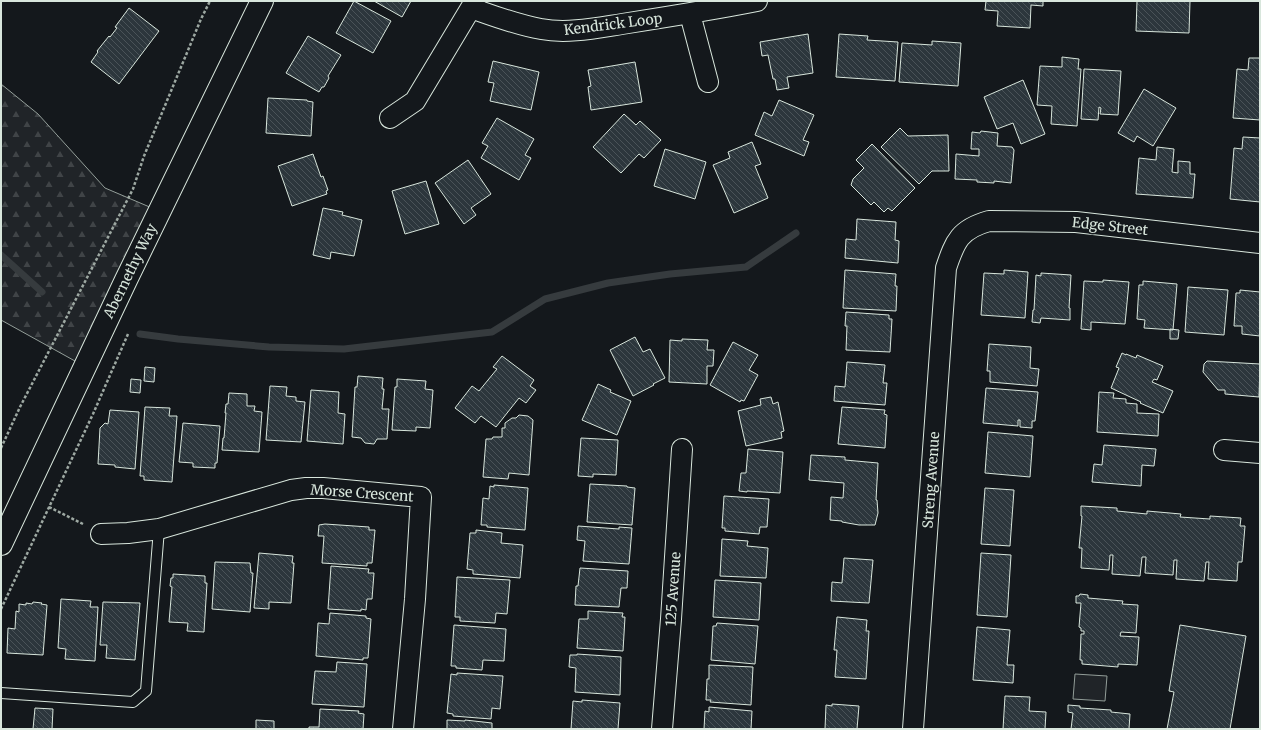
<svg xmlns="http://www.w3.org/2000/svg" width="1261" height="730" font-family="Merriweather,serif">
	<style>
		.forest { fill: url(#forest-firs); stroke: #939e99 }
		.park { fill: #202428; stroke: #939e99 }
		.lines { fill: none; stroke-linecap: round; stroke-linejoin: round }
		.stream { stroke: #363b3e; stroke-width: 7 }
		.building { fill: url(#building-back-hatch); stroke: #d8e6dc }
		.lane-casing { stroke: #d8e6dc; stroke-width: 12 }
		.street-casing { stroke: #d8e6dc; stroke-width: 22 }
		.secondary-casing { stroke: #d8e6dc; stroke-width: 24 }
		.path { stroke: #9da8a2; stroke-width: 2.5; stroke-dasharray: 3 2; stroke-linecap: butt }
		.lane { stroke: #14181c; stroke-width: 10 }
		.street { stroke: #14181c; stroke-width: 20 }
		.secondary { stroke: #14181c; stroke-width: 22 }
		.labels { text-anchor: middle; stroke-width: 3; stroke-linejoin: round; paint-order: stroke }
		.street-label { font-size: 14px; fill: #d8e6dc; stroke: #14181c }
	</style>
	<defs>
		<pattern id="forest-firs" width="22" height="20" patternUnits="userSpaceOnUse"><rect width="22" height="20" fill="#202428"/><path d="M5 1l3.5 6h-7zM16 11l3.5 6h-7z" fill="#404447"/></pattern>
		<pattern id="building-back-hatch" width="6" height="6" patternUnits="userSpaceOnUse"><rect width="6" height="6" fill="#2c363c"/><path d="M-1 5l2 2M0 0l6 6M5-1l2 2" fill="none" stroke="#4a5358"/></pattern>
	</defs>
	<rect width="100%" height="100%" fill="#14181c"/>
	<path class="forest" d="M1,84L38,114L105,188L159,211L84,366L1,320Z"/>
	<path class="park" d="M1075,674L1107,676L1105,701L1073,699Z"/>
	<g class="lines">
		<path class="stream" d="M1,255L42,292
			M140,334L178,339L269,347L344,349L492,332L545,299L608,283L670,274L746,267L796,233"/>
	</g>
	<path class="building" d="M354,1L391,21L373,53L336,33Z
		M374,1H411L402,17Z
		M986,1H1043V6L1031,5L1030,28L997,26L998,11L985,10Z
		M1137,1H1190L1189,33L1136,31Z
		M129,8L159,31L119,84L91,62L98,52L97,51L109,36L110,37L117,28L115,27Z
		M808,34L813,73L787,77L789,88L777,90L775,79H773L768,55L762,56L760,42Z
		M839,34L868,36L867,40L898,42L895,81L836,77Z
		M308,36L341,55L328,76L329,78L324,87H322L319,92L286,73Z
		M932,41L961,43L958,86L899,82L902,43L932,45Z
		M1062,57L1079,59L1078,69H1081L1077,126L1051,124L1052,106L1037,105L1040,66L1062,67Z
		M1249,58H1260V120L1233,118L1237,69L1248,70Z
		M493,61L539,72L531,110L490,101L494,83L488,82Z
		M635,62L642,102L591,110L588,87L591,86L588,70Z
		M1084,69L1121,71L1118,115L1100,114L1101,108L1099,107L1098,120L1081,119Z
		M1023,80L1045,134L1021,144L1013,123L997,129L984,97Z
		M1144,89L1176,108L1153,146L1137,136L1134,142L1118,133Z
		M268,98L307,100V101L313,102L311,136L266,133Z
		M779,100L814,115L803,140L809,142L804,156L755,135L764,112L772,116Z
		M624,114L636,125L640,121L661,140L644,158L639,154L621,173L593,147Z
		M497,118L534,139L525,155L531,158L519,180L481,158L488,146L482,143Z
		M900,128L908,136L948,135L949,171H932L919,184L881,147Z
		M981,131L998,133L997,146L1012,147L1014,150L1011,183L994,181V183L977,182V180L955,179L956,154L979,156V149H971L972,132L980,133Z
		M1243,137L1260,138V202L1230,199L1234,148L1242,149Z
		M752,142L761,164L755,166L768,198L734,213L713,165L730,158L728,152Z
		M872,144L915,188L892,211L888,208L884,212L874,202L871,205L851,185L853,179L864,168L856,160Z
		M1157,147L1174,149L1172,172L1178,173V161L1190,162V174H1195L1193,198L1136,194L1139,158L1156,160Z
		M665,149L706,162L695,199L654,186Z
		M313,154L321,177L323,176L328,190L326,191L327,194L292,206L278,166Z
		M468,160L491,194L471,208L476,215L464,224L435,183Z
		M426,181L439,224L405,234L392,191Z
		M323,208L343,212L342,215L362,220L354,256L331,252L330,259L313,255Z
		M857,219L896,222L895,240L899,241L898,263L845,258L846,239L856,240Z
		M845,270L896,274L895,286H897L896,311L843,308Z
		M1004,270L1028,272L1025,318L981,315L984,273L1004,274Z
		M1041,273L1071,275L1069,308H1070V320L1041,318L1040,323L1032,322L1033,310H1034L1036,275L1041,276Z
		M1103,280L1129,282L1125,324L1091,322V330L1081,329L1084,281L1103,282Z
		M1143,281L1177,284L1173,330L1144,328L1145,320L1137,319L1139,285H1143Z
		M1188,287L1228,290L1224,335L1185,332Z
		M1240,290L1260,292V336L1242,334V326H1234L1236,293H1240Z
		M846,312L889,315V319H892L890,352L846,350L847,326H845Z
		M1170,329L1179,330L1178,339H1170Z
		M635,337L643,352L650,349L665,378L653,384L654,385L633,396L610,350Z
		M682,339L708,340L707,350H714L713,366H707V384L669,382L670,340L682,341Z
		M733,342L758,355L749,370L758,375L744,401L741,400L740,402L710,385Z
		M989,344L1031,347L1030,368L1039,369L1037,386L990,382V371H987Z
		M1122,353L1126,355V354L1136,358L1137,355L1163,366L1157,380L1154,379L1152,382L1173,391L1163,413L1140,403L1141,402L1111,388L1119,368L1116,367Z
		M502,356L534,380L530,386L536,390L526,403L519,398L496,427L481,416L475,423L455,408L472,386L479,391L497,369L493,367Z
		M1207,361L1260,364L1259,397L1225,394V390H1218L1203,372L1204,364Z
		M847,362L885,365L883,383H887L885,405L834,401L835,386L845,387Z
		M145,367L155,368L154,382L144,381Z
		M358,376L383,378L382,389H384L382,409H389L387,439H377L374,444L365,443L361,438L352,437L355,387H357Z
		M131,379L141,380L140,393L130,392Z
		M397,379L426,381L425,389L433,390L430,428L416,427V431L392,430L395,387H397Z
		M598,384L611,390L610,392L631,401L617,435L582,420Z
		M270,386L287,387L286,396L296,397V401L305,402L301,442L266,440Z
		M986,388L1038,392L1035,421H1032V428L1020,427V420H1018V426L983,423Z
		M311,390L339,392L338,413L345,414L343,444L307,441Z
		M1099,392L1114,393L1113,398L1126,399V403L1137,404V413L1159,414L1158,436L1097,432Z
		M229,393L247,394V406H255L254,411L262,412L259,452L222,450L223,438H224L226,413H225L226,404H228Z
		M771,397L773,404L778,402L784,431L781,432L782,438L746,446L738,411L761,405L760,399Z
		M145,407L170,408L169,416H177L172,482L144,480V476H140Z
		M842,407L885,410L884,414L887,415L885,448L838,444Z
		M110,410L139,412L135,469L115,467V465L98,464L100,428L105,423L108,424Z
		M519,415L528,416L533,420L529,475L509,473L508,479L483,477L486,439H492L493,437H502V428H505V423L512,418H516Z
		M183,423L220,426L217,463H215V468L193,467V463L179,462Z
		M988,432L1033,436L1030,477L985,473Z
		M581,438L618,440L616,475L593,474V477L578,476Z
		M1104,445L1156,449L1154,466L1142,465L1141,486L1092,482L1094,464L1102,465Z
		M748,449L783,452L780,493L747,491V492L739,491L741,473H746Z
		M811,455L845,457V460L878,463L876,500H877L878,513L875,525H859L842,522V521L830,520L831,497L843,498L844,483L809,480Z
		M590,484L627,486V487L635,488L632,525L587,522Z
		M494,485L528,488L525,530L487,527V525H481L483,498L489,499L490,486L494,487Z
		M985,488L1014,490L1010,546L981,544Z
		M724,496L769,499L767,527H760L759,534L725,531V528H722Z
		M1081,506L1117,508V511L1147,514V511L1181,514L1180,517L1210,519V516L1241,518L1240,526H1245L1242,562H1238L1237,581L1208,579L1209,562H1206L1204,581L1176,579L1177,560H1174L1173,575L1145,573L1146,557H1142L1140,576L1112,574L1113,555H1110L1109,570L1081,568L1082,548H1079L1082,516H1081Z
		M325,524L369,527V530H375L372,563H367V566L322,563L324,536H318L319,525Z
		M578,526L619,529V527L632,528L629,564L583,561L585,541L577,540Z
		M476,530L502,533L501,543L523,545L520,578L473,574V570L467,569L470,533H476Z
		M722,539L748,541L747,546L768,548L766,578L720,576Z
		M259,553L293,556L292,563H294L291,603L269,602V609L254,608Z
		M981,553L1011,555L1007,617L977,615Z
		M844,558L873,560L869,603L831,601L832,582L842,583Z
		M215,562L250,563L251,573H253L250,612L212,609Z
		M331,566L369,569L368,573H374L372,599H367L366,610L361,609V611L328,609Z
		M580,568L628,571L627,588H621L619,607L575,605L576,586H578Z
		M173,574L205,576V583H207L204,632L187,631L188,623L169,622L172,587L170,586L171,578H173Z
		M457,577L510,580L507,614L496,613L495,623L460,621V617H455Z
		M715,580L761,583L759,620L713,617Z
		M1080,594L1088,595V598L1123,601L1122,604L1138,605L1136,633L1121,632L1120,636L1139,637L1137,665L1118,664V667L1082,664V660H1080L1081,634H1084V631H1081V628L1079,627L1081,603H1076V596H1079Z
		M61,599L91,601L90,607H98L95,661L65,659L66,649L58,648Z
		M33,602L42,603L41,604L47,605L43,655L7,653L8,628L15,629L16,611L19,612V604L26,605V603L32,604Z
		M103,602L140,603L135,660L106,658L107,645H100Z
		M588,611L623,613L622,617H625L623,651L577,648L579,619H588Z
		M330,613L366,616V618L371,619L368,658H363V660L316,656L318,623L329,624Z
		M837,617L867,620L866,631H869L866,679L835,677L837,650H834Z
		M717,623L758,626L755,664L711,660L713,626H716Z
		M454,625L506,629L504,661L483,660L482,670L456,668V666H451Z
		M1180,625L1246,636L1230,729H1167L1174,692L1169,691Z
		M977,627L1010,630L1007,665H1014L1013,683L973,680Z
		M577,654L621,657L620,695L575,692L576,668L569,667L570,655H577Z
		M337,662L367,664L364,707L312,704L315,671L336,672Z
		M709,665L753,667L751,705L710,702L711,700H706L707,679H709Z
		M457,673L503,676L500,709L492,708L491,719L453,716V714L447,713L451,674L457,675Z
		M1005,696L1030,697L1029,711L1046,712L1045,729H1003Z
		M582,700L620,703L618,729H571L573,701L582,702Z
		M832,704L859,706L857,729H825L826,705L832,706Z
		M1068,705L1080,706V708L1111,710V712L1130,714L1129,729H1071L1073,713L1068,712Z
		M709,707L752,711L751,729H704L705,711L709,712Z
		M35,708L53,709L52,729H33Z
		M320,709L359,711L358,713L364,714L363,729H309V727H319Z
		M256,720L274,721V729H256Z
		M447,720L465,721V720L492,723V729H447Z"/>
	<g class="lines">
		<defs>
			<path id="lane" d="M1,693L133,702L146,691L159,529"/>
			<path id="street" d="M471,8C494,16 517,25 541,29C567,34 596,28 622,24C667,17 712,10 757,1
				M690,14L708,82
				M390,118L415,101L475,1
				M1224,450L1260,453
				M101,534L128,533L159,529L291,490L306,488H323L421,497L415,599L403,729
				M662,729L671,619L682,449
				M913,729L946,268C955,241 960,229 989,221L1076,222L1260,243"/>
			<path id="secondary" d="M1,544L126,280L262,1"/>
		</defs>
		<use href="#lane" class="lane-casing"/>
		<use href="#street" class="street-casing"/>
		<use href="#secondary" class="secondary-casing"/>
		<path class="path" d="M1,448L20,407L133,189L144,156L201,19L210,1
			M49,507L83,524
			M1,609L93,414L128,334"/>
		<use href="#lane" class="lane"/>
		<use href="#street" class="street"/>
		<use href="#secondary" class="secondary"/>
	</g>
	<g class="labels">
		<g class="street-label">
			<text transform="translate(613 24) rotate(-7)" y="5">Kendrick Loop</text>
			<text transform="translate(1110 226) rotate(6)" y="5">Edge Street</text>
			<text transform="translate(130 271) rotate(-64)" y="5">Abernethy Way</text>
			<text transform="translate(931 480) rotate(-86)" y="5">Streng Avenue</text>
			<text transform="translate(362 493) rotate(4)" y="5">Morse Crescent</text>
			<text transform="translate(673 589) rotate(-86)" y="5">125 Avenue</text>
		</g>
	</g>
	<rect width="1261" height="730" fill="none" stroke="#d8e6dc" stroke-width="4"/>
</svg>
